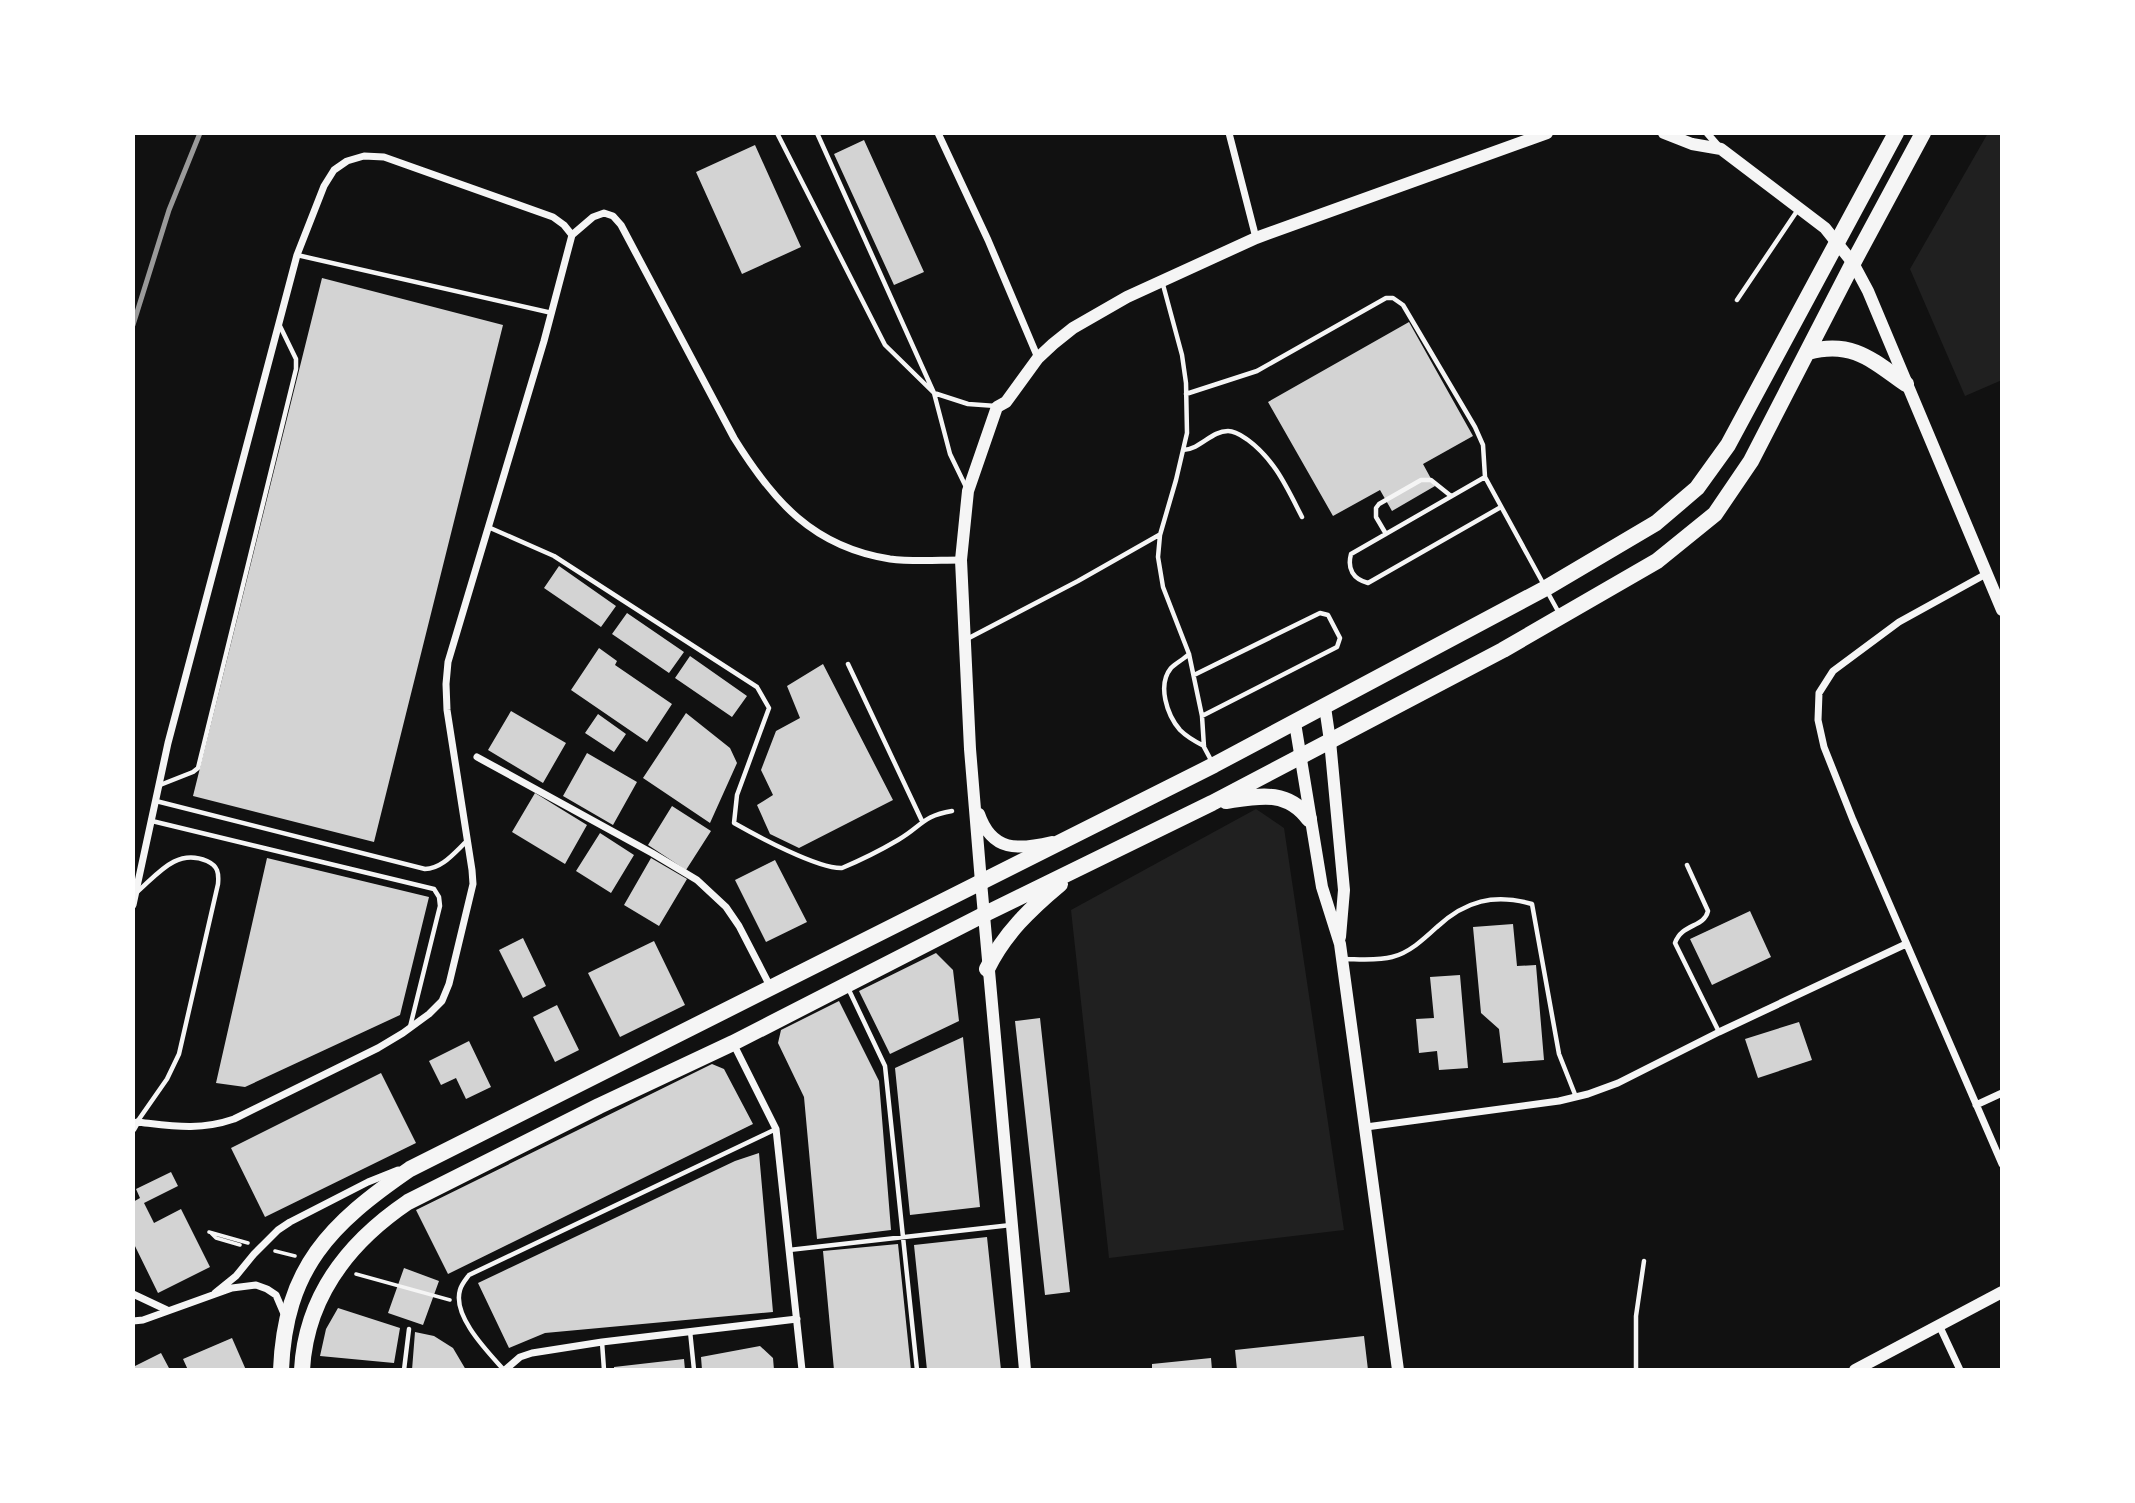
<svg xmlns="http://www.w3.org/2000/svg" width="2135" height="1503" font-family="Helvetica,sans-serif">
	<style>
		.green { fill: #202020 }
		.building { fill: #d3d3d3 }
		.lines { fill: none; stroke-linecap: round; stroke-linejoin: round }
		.path { stroke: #f5f5f5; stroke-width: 3.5 }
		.service { stroke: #f5f5f5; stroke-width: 4.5 }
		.minor { stroke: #f5f5f5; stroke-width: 7 }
		.tertiary { stroke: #f5f5f5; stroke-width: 12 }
		.secondary { stroke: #f5f5f5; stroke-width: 12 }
		.trunk { stroke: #f5f5f5; stroke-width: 16 }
		.rail { stroke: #9a9a9a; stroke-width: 5 }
	</style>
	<rect width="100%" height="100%" fill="#111"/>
	<path class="green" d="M1988,133H2002V380L1965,396L1910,269Z
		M1256,809L1284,828L1344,1230L1109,1258L1071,910Z"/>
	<path class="building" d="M864,140L924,272L894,285L834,154Z
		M755,145L801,247L742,274L696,172Z
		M322,278L503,325L374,842L193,796Z
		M1409,322L1473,436L1423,464L1435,486L1392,511L1380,490L1333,516L1268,402Z
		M559,566L616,606L601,627L544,588Z
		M627,613L684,652L669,673L612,634Z
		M599,648L617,661L615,665L672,704L647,742L571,690Z
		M690,656L747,696L732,717L675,678Z
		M823,664L893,800L799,848L770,834L757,805L773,795L761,770L776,731L800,718L787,686Z
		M511,711L566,743L543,783L488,750Z
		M686,713L730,748L737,763L710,823L643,778Z
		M598,714L626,734L614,752L585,733Z
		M587,753L637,782L613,825L563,796Z
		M535,793L587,825L565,864L512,832Z
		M672,806L711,831L686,870L648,845Z
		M600,833L634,855L611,893L576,871Z
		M267,858L429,897L400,1015L245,1087L216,1083Z
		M651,858L687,879L659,926L624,905Z
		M775,860L807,922L766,942L735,880Z
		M1750,911L1771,957L1712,985L1690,939Z
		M1513,924L1517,966L1536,965L1544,1060L1503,1063L1499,1029L1481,1013L1473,927Z
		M523,938L546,986L523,998L499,950Z
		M654,941L685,1005L620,1037L588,973Z
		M936,953L953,970L959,1021L890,1054L859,991Z
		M1460,975L1468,1068L1439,1070L1437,1051L1419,1053L1416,1019L1434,1018L1430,977Z
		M839,1001L879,1081L891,1230L817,1239L804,1097L778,1043L781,1030Z
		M557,1005L579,1050L555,1062L533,1017Z
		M1040,1018L1070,1292L1045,1295L1015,1021Z
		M1799,1022L1812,1060L1758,1078L1745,1039Z
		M963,1037L980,1207L910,1215L895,1068Z
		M469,1041L491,1087L466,1099L456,1078L441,1085L429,1061Z
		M712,1064L724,1069L753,1124L448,1274L416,1210Z
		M381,1073L416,1143L265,1217L231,1148Z
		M759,1153L773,1312L545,1333L509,1348L478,1283L735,1161Z
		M171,1172L178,1186L144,1203L154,1223L181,1209L210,1267L158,1293L133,1242V1202L140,1198L136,1189Z
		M987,1237L1001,1370H927L914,1245Z
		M898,1244L911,1370H834L823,1251Z
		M404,1268L439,1281L423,1325L388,1313Z
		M338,1308L400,1328L394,1363L320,1356L326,1329Z
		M415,1332L434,1336L453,1348L466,1370H412Z
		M1364,1336L1368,1370H1237L1235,1350Z
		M232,1338L246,1370H188L183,1359Z
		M760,1346L773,1358L774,1370H702L701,1357Z
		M161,1353L170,1370H133V1367Z
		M1211,1358L1212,1370H1152V1364Z
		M684,1359L685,1370H614V1367Z"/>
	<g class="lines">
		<path class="path" d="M209,1232L248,1243
			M211,1233L216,1238L240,1245
			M275,1251L295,1256
			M356,1274L450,1300"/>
		<path class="service" d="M777,133L885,345L934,393L950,454L966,487
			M817,133L934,393L968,404L996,406
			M297,255L552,313
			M1162,281L1182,355L1186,383L1187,433L1176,480L1160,535L1158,557L1163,587L1189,654L1202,716L1204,747L1212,762
			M1737,300L1797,211
			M1186,394L1257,371L1386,298H1393L1403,305L1475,427L1483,445L1485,477L1544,585
			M1183,450C1201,449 1211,431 1228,431C1236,431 1242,436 1248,440C1275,460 1287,488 1302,517
			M1485,477L1351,554C1347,569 1353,579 1368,583L1501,507
			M488,527L554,556L757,687L769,708L737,795L734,823C757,836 818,869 842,868C861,860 881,850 898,840C922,826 922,816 952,811
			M1386,534L1376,517V508L1379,504L1421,480H1431L1451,496
			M1548,593L1559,613
			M967,639L1078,581L1159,535
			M1189,654C1184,659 1176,663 1171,668C1157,685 1167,715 1180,730C1187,737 1196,742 1204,746
			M848,664L922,821
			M1194,675L1320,613L1328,615L1340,638L1337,647L1202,716
			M160,785L193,772L198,768L296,369V359L279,324
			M156,801L425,869C442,869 455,852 467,841
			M152,821L434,889L439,897L440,906L410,1027
			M1687,865L1708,911C1704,928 1682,923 1675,943L1719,1032
			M136,893C158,874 176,848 207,861C218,866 219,873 218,884L179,1054L167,1079L137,1122
			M1343,959C1357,959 1378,961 1392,957C1409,953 1424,939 1437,927C1465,901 1494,893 1532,904L1559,1054L1576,1097
			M848,988L885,1066L917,1370
			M789,1250L1011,1225
			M690,1331L694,1370
			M602,1342L604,1370
			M404,1370L409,1329
			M504,1370C488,1352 452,1316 460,1290C461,1285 466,1279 469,1275L776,1129
			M1636,1370V1316L1644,1261"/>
		<path class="minor" d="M938,133L988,240L1038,358
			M1229,133L1256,238
			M1707,133L1720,148
			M572,235L593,217L604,213L613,216L621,225L734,438C773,501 813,547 890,559C913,562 938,560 961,560
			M1986,574L1899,622L1833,671L1819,693L1818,720L1824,747L1853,820L2002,1164
			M477,757L652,853L697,880L726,907L739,926L771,988
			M133,905L168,743L297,255L324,186L334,170L347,161L364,156L384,157L553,217L564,225L572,235L544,341L448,662L446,684L447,710L472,870L473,884L449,984L442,1001L429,1014L403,1033L378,1048L234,1119C199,1131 173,1126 137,1122L133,1129
			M733,1043L776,1129L802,1370
			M1976,1105L2002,1093
			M1366,1127L1559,1101L1588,1094L1618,1083L1719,1032L1906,944
			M215,1293L236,1276L254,1254L278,1230L290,1222L368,1182L398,1170
			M133,1294L167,1310
			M133,1321L143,1320L232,1288L256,1285L267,1289L276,1295L285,1316
			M1939,1325L1960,1370
			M505,1370L520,1357L532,1353L602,1342L797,1319"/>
		<path class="tertiary" d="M1664,133L1692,144L1721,149L1825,228L1853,263L1868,291L2002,610
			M1325,707L1330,741L1344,890L1340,937
			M1295,723L1322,887L1340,944L1398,1370
			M979,814C992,852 1018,850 1052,842
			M981,882L970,749L961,560L968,491L997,407L1006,402L1038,358L1053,344L1073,328L1127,297L1256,238L1547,133"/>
		<path class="secondary" d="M981,882L1025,1370
			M1855,1370L2002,1292"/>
		<path class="trunk" d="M1808,352C1852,340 1872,360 1906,384
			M1226,801C1259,796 1287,789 1309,819
			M987,969C1004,934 1030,909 1060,884
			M281,1370C285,1268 330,1224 410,1169L1214,765L1546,588L1656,523L1697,488L1728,445L1896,133
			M302,1370C306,1296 349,1242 408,1202L599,1106L733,1043L983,915L1212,803L1503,650L1657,561L1715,514L1751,461L1853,263L1923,133"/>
		<path class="rail" d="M133,325L169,210L200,133"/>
	</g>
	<rect width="2135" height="1503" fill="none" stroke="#ffffff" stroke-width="270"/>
</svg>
